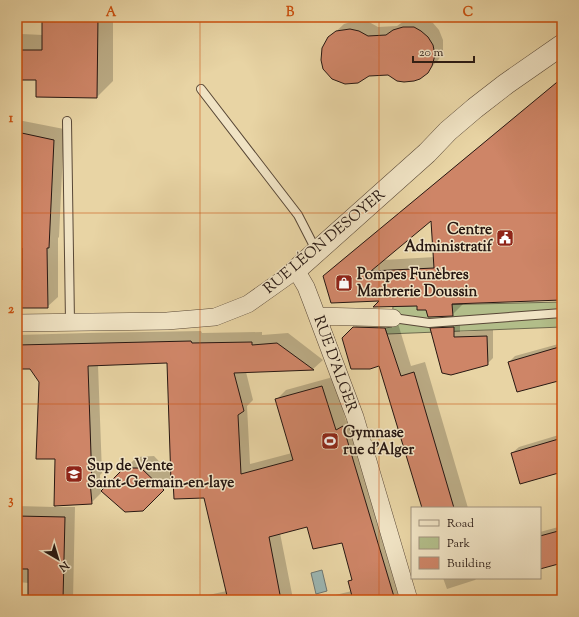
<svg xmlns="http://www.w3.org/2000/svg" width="579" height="617" font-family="'Sorts Mill Goudy',serif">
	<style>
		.green { fill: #b2bd89; stroke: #6d6a4e }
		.water { fill: #9bb5b1; stroke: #6d7671 }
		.shadow { fill: #0003; fill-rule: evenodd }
		.building { fill: #ce8567; stroke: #281812; fill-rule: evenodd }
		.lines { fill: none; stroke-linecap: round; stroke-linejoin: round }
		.service-casing { stroke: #584736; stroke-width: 10 }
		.minor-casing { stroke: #584736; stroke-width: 18 }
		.tertiary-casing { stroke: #584736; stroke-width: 22 }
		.service { stroke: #f0e3c4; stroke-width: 8 }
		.minor { stroke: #f0e3c4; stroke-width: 17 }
		.tertiary { stroke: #f0e3c4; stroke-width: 21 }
		.grid { fill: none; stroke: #cb4f0d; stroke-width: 1; stroke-opacity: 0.55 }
		.labels { text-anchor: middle; stroke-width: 3; stroke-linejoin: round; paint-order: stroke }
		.poi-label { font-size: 15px; font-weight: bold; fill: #281812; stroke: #f0e3c4; text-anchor: start }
		.street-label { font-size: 15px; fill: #281812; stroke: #f0e3c4 }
		.neatline { fill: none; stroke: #cb4f0d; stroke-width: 1.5 }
		.grid-label { font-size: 13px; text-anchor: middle; font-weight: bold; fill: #cb4f0d }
	</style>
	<rect width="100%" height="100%" fill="#e8d4a4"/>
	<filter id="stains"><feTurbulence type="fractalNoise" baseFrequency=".005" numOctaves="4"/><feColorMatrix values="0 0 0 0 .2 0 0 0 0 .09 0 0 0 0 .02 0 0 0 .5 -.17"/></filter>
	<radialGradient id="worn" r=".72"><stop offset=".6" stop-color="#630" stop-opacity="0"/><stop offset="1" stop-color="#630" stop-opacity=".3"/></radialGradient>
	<path class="green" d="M562,302V327L387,334L385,328L392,327L393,306Z"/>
	<path class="water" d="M322,570L327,591L316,594L311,573Z"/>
	<path class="shadow" d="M43,17H113V81L97,97L37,79H17V39L22,34L43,35Z
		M410,18L423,19L433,23L439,30L443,40V51L439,59L424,75H369L351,83L339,82L332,78L327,40L344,24L357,20L369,22L378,27L397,26L404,21Z
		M562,78V299L464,303L452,315L426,309L417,305L381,300L325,276L336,265ZM432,219L435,257L383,260Z
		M18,120L64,129L59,237L58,238V297L47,307H17Z
		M365,317H396L411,366L425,362L468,508H423L380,365L343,339Z
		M460,321V332L493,330V358L487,364L432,329L438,322Z
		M201,331L202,333L262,332V335L288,333L323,360L313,369L246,372L253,400L247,406L250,464L292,453L276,400L286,390L333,377L346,421L353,417L408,600H185L227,591L205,497L174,478L142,510L102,491L137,457L154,456L172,475L168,362L98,365L102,473L100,475L101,493L91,503L56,505V507H75L73,600H29V583L17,582V506L55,507L56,458L40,381L25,361L17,369V335L87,333ZM308,526L343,542L353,578L350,582L352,591L323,598L322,595L308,599L307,596L293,599L280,533Z
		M562,343V379L509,362L515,356Z
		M562,434V471L512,453L519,447Z
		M562,526V562L540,568V532Z
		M443,578H477L475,580L447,589Z"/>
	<path class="building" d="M42,17H98L97,98L36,97V80H17V50H42Z
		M403,27H414L421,31L428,37L433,45L435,55L432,66L428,73L420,79L414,81L404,82L397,81L388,75L369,76L358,83L345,84L332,79L323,69L321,60L322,48L328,37L336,31L350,29L359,31L368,36L386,35L393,30Z
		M562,78V300L452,304L453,316L429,317H428L426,310H417V306L373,307L379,301L331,303L323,276ZM431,221L434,268L371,271Z
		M17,132L54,140L49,248H47L48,308H17V280H22V248H17Z
		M353,327L385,328L401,376L414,372L454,508H422L379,366L370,369H351L342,338Z
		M454,327V337L487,336L488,365L451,375L442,373L430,328Z
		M191,341L192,343L252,342V345L277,343L314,370L234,373L244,411L238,415L241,474L293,460L275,399L322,386L336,430L343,426L395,600H353L348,581L352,580L342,543L313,549L307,527L269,537L281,600H228L204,498L174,499L173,480L171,482L167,363L88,366L92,484L90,481L92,504L54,506L55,459H36L39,382L30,369H17V345Z
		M559,347L562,359V380L517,392L508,362Z
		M562,438V472L520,484L511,453Z
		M124,468H141L164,490L143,511L125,512L101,491Z
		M17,516L65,517L63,600H28V569H17Z
		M562,530V563L540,569V536Z"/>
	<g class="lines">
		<defs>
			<path id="service" d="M201,89L298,215L316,250
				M67,121L70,322
				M393,318L429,323L562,313"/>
			<path id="minor" d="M318,316L393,318
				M17,323L167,321L215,317L248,304L296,270L306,287L311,300L355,417L409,600"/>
			<path id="tertiary" d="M296,270L427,153L448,131L475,108L506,84L562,45"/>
		</defs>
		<use href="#service" class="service-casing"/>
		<use href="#minor" class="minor-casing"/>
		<use href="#tertiary" class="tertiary-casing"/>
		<use href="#service" class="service"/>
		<use href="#minor" class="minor"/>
		<use href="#tertiary" class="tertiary"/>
	</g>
	<path class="grid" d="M200,17V600M379,17V600M17,213H562M17,404H562"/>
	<defs>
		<symbol id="civic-square" viewBox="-11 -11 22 22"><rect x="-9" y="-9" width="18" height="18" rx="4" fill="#8f2418" stroke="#f0e3c4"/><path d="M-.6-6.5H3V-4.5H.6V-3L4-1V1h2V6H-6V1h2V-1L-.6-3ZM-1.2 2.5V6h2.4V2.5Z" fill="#fff"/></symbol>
		<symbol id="shop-square" viewBox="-11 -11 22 22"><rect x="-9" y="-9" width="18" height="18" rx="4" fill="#8f2418" stroke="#f0e3c4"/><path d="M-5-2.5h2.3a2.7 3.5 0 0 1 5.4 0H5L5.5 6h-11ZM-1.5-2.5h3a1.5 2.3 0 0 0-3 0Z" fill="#fff"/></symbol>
		<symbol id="stadium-square" viewBox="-11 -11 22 22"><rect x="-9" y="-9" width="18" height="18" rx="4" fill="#8f2418" stroke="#f0e3c4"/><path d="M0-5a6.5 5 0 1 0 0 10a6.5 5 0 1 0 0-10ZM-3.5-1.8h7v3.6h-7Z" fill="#fff"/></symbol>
		<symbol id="university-square" viewBox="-11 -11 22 22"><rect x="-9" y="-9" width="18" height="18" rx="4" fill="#8f2418" stroke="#f0e3c4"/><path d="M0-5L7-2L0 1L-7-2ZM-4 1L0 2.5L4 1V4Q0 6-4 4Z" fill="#fff"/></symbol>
	</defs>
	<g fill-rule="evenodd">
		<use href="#civic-square" x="495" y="228" width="20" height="20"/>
		<use href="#shop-square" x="334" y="273" width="20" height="20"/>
		<use href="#stadium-square" x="320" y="431" width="20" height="20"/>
		<use href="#university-square" x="64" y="464" width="20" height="20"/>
	</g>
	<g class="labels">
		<g class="poi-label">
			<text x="492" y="234" text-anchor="end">Centre<tspan x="492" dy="17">Administratif</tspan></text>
			<text x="357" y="279">Pompes Funèbres<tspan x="357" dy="17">Marbrerie Doussin</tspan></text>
			<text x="343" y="437">Gymnase<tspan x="343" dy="17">rue d'Alger</tspan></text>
			<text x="87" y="470">Sup de Vente<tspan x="87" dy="17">Saint-Germain-en-laye</tspan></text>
		</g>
		<g class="street-label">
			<text transform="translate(324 241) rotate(-40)" y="5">RUE LÉON DESOYER</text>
			<text transform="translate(336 364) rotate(70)" y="5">RUE D'ALGER</text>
		</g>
	</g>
	<rect width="579" height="617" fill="none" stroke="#e8d4a4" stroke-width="44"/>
	<rect x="411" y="507" width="130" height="72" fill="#f0e3c4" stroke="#a0927d"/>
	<rect x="419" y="520" width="20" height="6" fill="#f0e3c4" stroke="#a0927d"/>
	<text x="447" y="527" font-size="12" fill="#281812">Road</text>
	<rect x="419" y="537" width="20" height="12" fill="#b2bd89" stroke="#a0927d"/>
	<text x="447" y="547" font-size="12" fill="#281812">Park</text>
	<rect x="419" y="557" width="20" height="12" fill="#ce8567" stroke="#a0927d"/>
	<text x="447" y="567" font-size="12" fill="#281812">Building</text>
	<g transform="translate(58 559) rotate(142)" stroke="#f0e3c4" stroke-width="3" paint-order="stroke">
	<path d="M0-3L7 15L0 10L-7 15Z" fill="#281812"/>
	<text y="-6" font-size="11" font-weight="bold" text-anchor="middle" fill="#281812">N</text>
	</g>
	<path d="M413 56v6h61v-6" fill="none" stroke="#281812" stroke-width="2"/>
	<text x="419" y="56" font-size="12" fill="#281812" stroke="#f0e3c4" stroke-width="3" paint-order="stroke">20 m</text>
	<rect x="22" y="22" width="535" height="573" class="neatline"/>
	<g class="grid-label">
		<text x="111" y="16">A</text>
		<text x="290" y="16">B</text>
		<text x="468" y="16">C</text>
		<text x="11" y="122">1</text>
		<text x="11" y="313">2</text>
		<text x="11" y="504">3</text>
	</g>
	<rect width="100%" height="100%" filter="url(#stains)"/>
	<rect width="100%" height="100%" fill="url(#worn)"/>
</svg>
